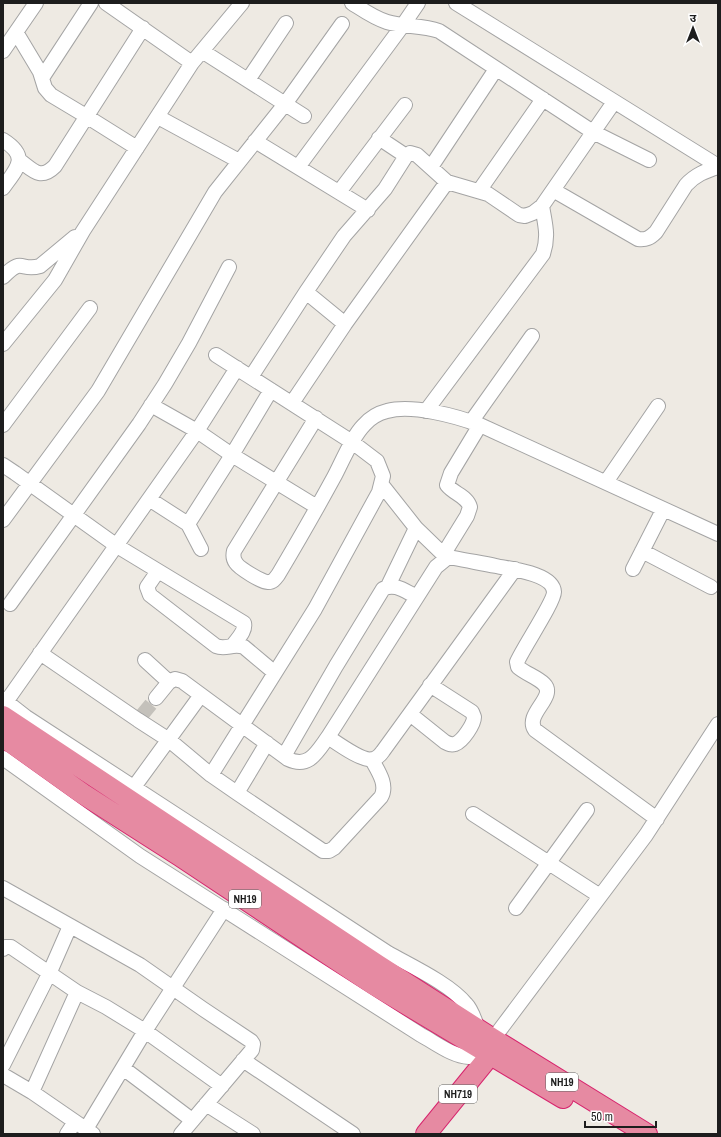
<svg xmlns="http://www.w3.org/2000/svg" width="721" height="1137" font-family="'Archivo Narrow','Noto Sans Devanagari',sans-serif">
	<style>
		.lines { fill: none; stroke-linecap: round; stroke-linejoin: round }
		.minor-tunnel { stroke: #c4c1bb; stroke-width: 14; stroke-dasharray: 14 7; stroke-linecap: butt }
		.minor-casing { stroke: #a4a4a4; stroke-width: 16 }
		.highway-casing { stroke: #d7256e; stroke-width: 22 }
		.minor { stroke: #fff; stroke-width: 14 }
		.highway { stroke: #e68aa2; stroke-width: 20 }
		.labels { text-anchor: middle; stroke-width: 3; stroke-linejoin: round; paint-order: stroke }
		.shield { fill: #fff; stroke: #616161; stroke-width: 1 }
		.shield-label { font-size: 11px; font-weight: bold; fill: #1d1d1d }
	</style>
	<rect width="100%" height="100%" fill="#eeeae3"/>
	<g class="lines">
		<path class="minor-tunnel" d="M142,715L156,698"/>
		<defs>
			<path id="minor" d="M106,3L192,63
				M352,3C363,10 374,18 387,22C404,27 422,25 439,31L593,132L649,160
				M456,3L718,166
				M16,32L40,72L45,88L51,95L86,116L137,148
				M3,51L36,3
				M202,51L304,116
				M42,78L91,3
				M248,80L286,23
				M158,117L239,161
				M379,138L406,156
				M3,140C30,157 17,168 3,188
				M255,141L368,210
				M19,160C33,170 40,181 55,166L143,28
				M298,167L403,25L418,3
				M431,167L496,69
				M553,190L638,239C646,240 650,238 656,232L686,185C695,175 705,171 718,167
				M479,191L543,99
				M339,192L405,105
				M3,277C23,256 20,272 40,266L75,237
				M306,292L345,324
				M3,344L55,280L83,231L192,63L242,3
				M251,377L306,292L344,236L385,189L406,156L410,153L417,155L447,182L488,194L519,215L525,216L533,213L542,206L614,102
				M292,403L345,324L447,182
				M151,405L197,431L232,455L317,507
				M426,411L543,254C549,236 545,224 542,206
				M316,418L234,551C233,555 233,559 236,563C239,568 263,583 268,582C273,582 275,579 278,575C297,543 316,510 334,477C342,462 352,437 364,425C370,418 379,413 387,411C412,404 456,416 480,425L718,534
				M471,422L532,336
				M3,425L90,308
				M3,465L15,473L117,546L244,623C246,631 238,638 233,645
				M606,482L658,406
				M382,485L416,528L447,558
				M149,499L188,524L201,549
				M3,520L98,391L215,192L285,104L342,24
				M188,524L232,455L271,390
				M642,551L711,587
				M443,555L467,516L470,507C467,496 454,494 447,485L451,473L480,425
				M633,569L663,510
				M158,571L147,587L150,595L216,646C226,650 233,643 244,647L275,673
				M388,586L416,528
				M10,604L139,424L165,384L189,343L229,267
				M40,653L138,720L169,740L211,775L237,793L323,851H329L334,848L381,797C388,785 378,771 372,760
				M145,660L169,682
				M156,698L169,682L175,679L182,681L288,759C309,769 317,752 328,737L436,567L447,558H454C468,561 482,563 496,566C509,569 553,573 554,592C554,602 523,648 517,662L518,667C526,674 537,677 544,684C557,697 524,714 535,730L657,819
				M3,699L26,717L388,953C411,966 450,984 466,1004C472,1010 475,1021 478,1029
				M6,702L197,431L237,368
				M410,714L445,742C449,744 451,745 455,744C463,741 474,724 474,717L472,712L430,685
				M328,737C337,743 363,762 373,759C378,758 381,754 383,751L515,569
				M284,756L336,666L383,589C395,582 406,592 417,597
				M3,758L140,856L421,1035C436,1043 452,1056 469,1057C476,1057 484,1055 491,1054
				M211,775L315,609L379,492L383,476L377,461L352,442L216,355
				M134,787L201,695
				M237,793L267,743
				M473,814L600,896
				M3,888L140,965L203,1009L251,1041L253,1044L252,1050L181,1134
				M516,908L587,810
				M3,949L5,947H11L77,992L106,1007L145,1031L222,1086
				M493,1039L646,835L718,724
				M243,1060L353,1134
				M3,1065L49,974L70,926
				M123,1068L192,1120
				M3,1075L32,1092L93,1134
				M32,1092L77,992
				M206,1104L253,1134
				M86,1129L145,1031L224,909
				M67,1134L75,1122"/>
			<path id="highway" d="M3,716L378,965L493,1039L647,1134
				M3,737L83,794L180,856L374,985L563,1098
				M426,1134L491,1054"/>
		</defs>
		<use href="#minor" class="minor-casing"/>
		<use href="#highway" class="highway-casing"/>
		<use href="#minor" class="minor"/>
		<use href="#highway" class="highway"/>
	</g>
	<g class="labels">
		<g class="shield">
			<rect x="229" y="890" width="32" height="18" rx="3"/>
			<rect x="546" y="1073" width="32" height="18" rx="3"/>
			<rect x="439" y="1085" width="38" height="18" rx="3"/>
		</g>
		<g class="shield-label">
			<text x="245" y="903">NH19</text>
			<text x="562" y="1086">NH19</text>
			<text x="458" y="1098">NH719</text>
		</g>
	</g>
	<rect width="721" height="1137" fill="none" stroke="#1d1d1d" stroke-width="8"/>
	<g transform="translate(693 28)" stroke="#ffffff" stroke-width="3" paint-order="stroke">
	<path d="M0-3L7 15L0 10L-7 15Z" fill="#1d1d1d"/>
	<text y="-6" font-size="11" font-weight="bold" text-anchor="middle" fill="#1d1d1d">उ</text>
	</g>
	<path d="M585 1121v6h71v-6" fill="none" stroke="#1d1d1d" stroke-width="2"/>
	<text x="591" y="1121" font-size="12" fill="#1d1d1d" stroke="#ffffff" stroke-width="3" paint-order="stroke">50 m</text>
</svg>
